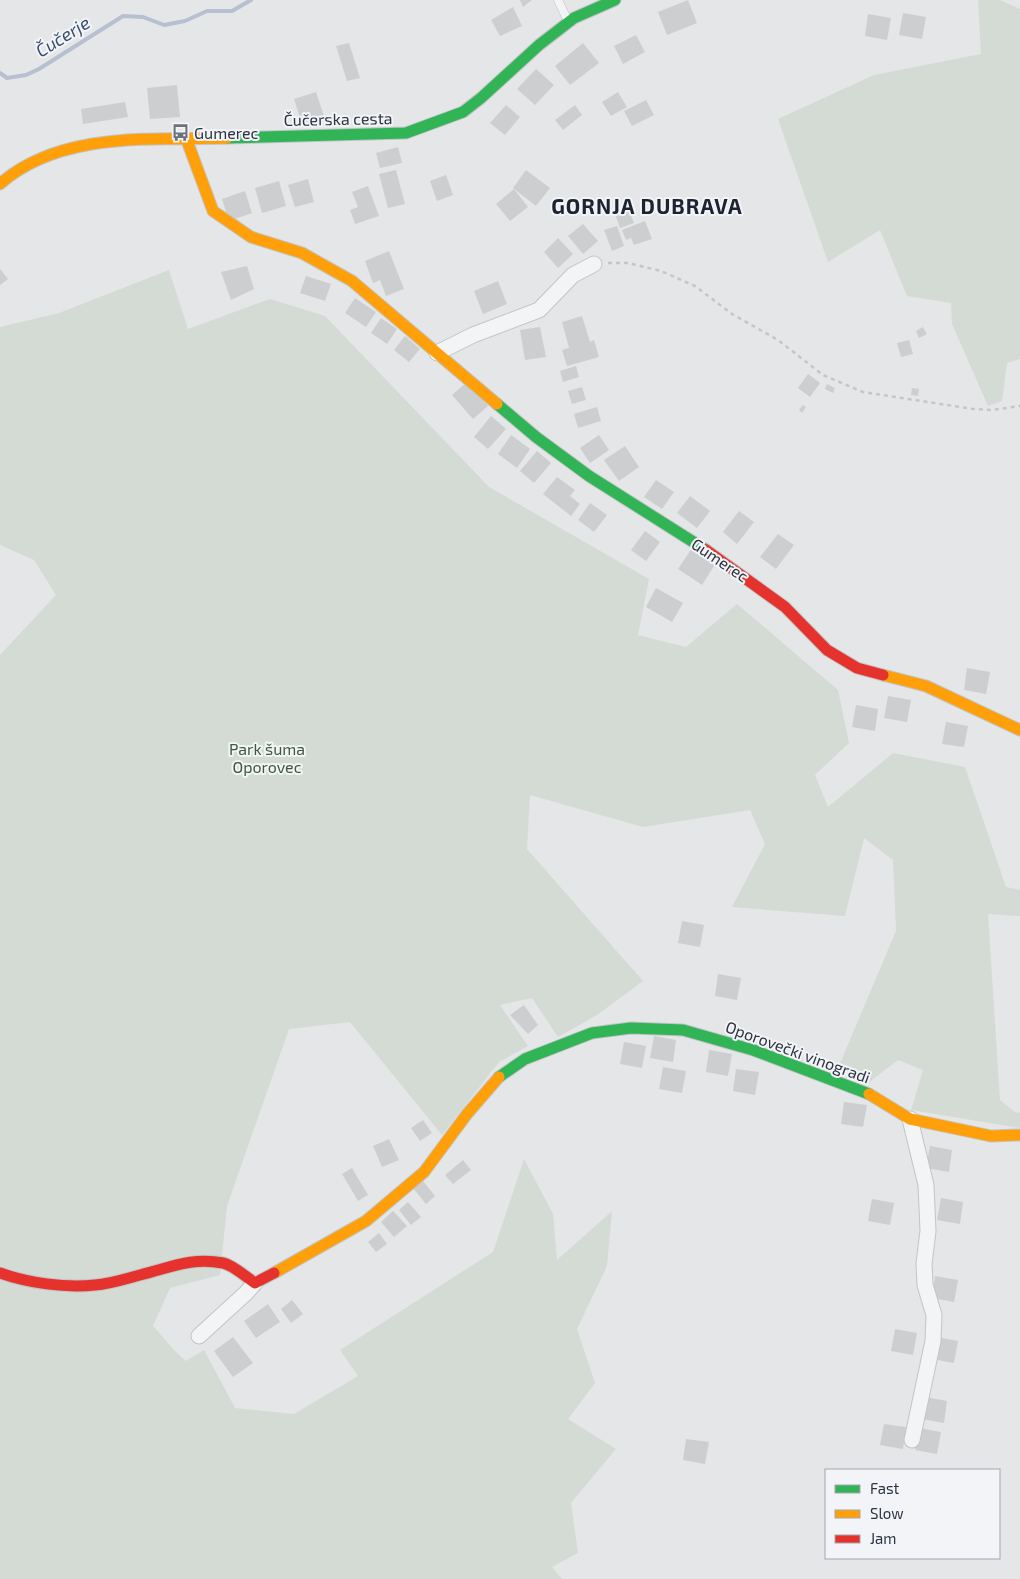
<svg xmlns="http://www.w3.org/2000/svg" width="1020" height="1579" font-family="'Exo 2',sans-serif">
	<style>
		.green { fill: #d4dbd5 }
		.lines { fill: none; stroke-linecap: round; stroke-linejoin: round }
		.stream { stroke: #b6c0d0; stroke-width: 4 }
		.building { fill: #cdced0 }
		.lane-casing { stroke: #c2c4c6; stroke-width: 9 }
		.street-casing { stroke: #c2c4c6; stroke-width: 17 }
		.fast-casing { stroke: #c2c4c6; stroke-width: 13 }
		.slow-casing { stroke: #c2c4c6; stroke-width: 13 }
		.jam-casing { stroke: #c2c4c6; stroke-width: 13 }
		.path { stroke: #c4c6c8; stroke-width: 2.5; stroke-dasharray: 4 4; stroke-linecap: butt }
		.lane { stroke: #f3f4f5; stroke-width: 8 }
		.street { stroke: #f3f4f5; stroke-width: 15 }
		.fast { stroke: #30b455; stroke-width: 11 }
		.slow { stroke: #ff9f0a; stroke-width: 11 }
		.jam { stroke: #e5322d; stroke-width: 11 }
		.labels { text-anchor: middle; stroke-width: 4; stroke-linejoin: round; paint-order: stroke }
		.street-label { font-size: 16px; fill: #2c3240; stroke: #f2f4f7 }
		.poi-label { font-size: 16px; fill: #2c3240; stroke: #f2f4f7; text-anchor: start }
		.park-label { font-size: 16px; fill: #3e5a3b; stroke: #f2f4f7 }
		.water-label { font-size: 18px; font-style: italic; fill: #3b4d6f; stroke: #f2f4f7 }
		.district-label { font-size: 21px; font-weight: bold; letter-spacing: 1px; fill: #1e2331; stroke: #f2f4f7 }
	</style>
	<rect width="100%" height="100%" fill="#e4e6e8"/>
	<path class="green" d="M978,0H1000L1020,9V359L1007,363L1002,401L988,406L952,324L951,303L907,296L880,230L828,262L778,119L874,75L981,54Z
		M169,270L188,329L270,299L325,316L489,487L649,579L638,635L686,647L737,604L838,690L849,743L815,775L828,807L893,753L965,767L1006,887L1020,890V916L988,914L1000,1100L1016,1113L1020,1112V1128L911,1110L923,1070L898,1060L868,1083L838,1068L896,931L893,860L864,838L845,916L732,907L765,844L750,810L643,827L530,795L527,849L643,981L597,1015L558,1037L532,998L500,1005L528,1046L499,1062L442,1135L350,1022L289,1029L227,1206L220,1275L170,1288L153,1326L176,1352L186,1361L204,1350L235,1408L294,1414L358,1376L340,1350L493,1252L524,1159L553,1214L557,1260L612,1211L607,1266L577,1329L595,1383L568,1419L616,1449L571,1503L578,1553L552,1567L562,1579H0V655L56,595L34,560L0,545V327L59,313Z"/>
	<g class="lines">
		<path class="stream" d="M0,73L7,78L26,75L39,69L123,16L143,17L164,25L185,21L207,11H232L251,0"/>
	</g>
	<path class="building" d="M520,0H532L523,7Z
		M688,0L697,23L667,35L658,12Z
		M513,7L522,26L500,36L491,20Z
		M903,13L926,17L922,39L899,35Z
		M868,14L891,18L887,40L865,36Z
		M636,35L645,52L623,64L614,46Z
		M349,43L360,78L347,81L336,46Z
		M583,43L599,63L570,85L555,66Z
		M536,69L554,85L535,105L517,89Z
		M177,85L180,117L150,119L147,88Z
		M316,92L324,116L302,124L294,99Z
		M618,92L627,107L611,116L602,102Z
		M646,100L654,115L632,126L624,111Z
		M125,102L128,117L83,124L81,109Z
		M506,105L520,117L505,135L490,123Z
		M575,105L582,115L563,130L555,120Z
		M398,147L402,163L380,168L376,153Z
		M396,170L405,204L388,208L379,174Z
		M526,170L550,188L536,206L513,188Z
		M446,175L453,195L437,201L430,181Z
		M308,179L314,202L295,207L288,185Z
		M279,181L286,206L262,213L255,188Z
		M368,186L379,216L355,224L350,210L358,207L352,192Z
		M514,189L528,207L510,221L496,204Z
		M245,191L252,213L229,221L222,199Z
		M627,206L634,223L620,228L614,211Z
		M645,221L652,239L634,245L631,238L626,240L622,230Z
		M583,224L598,241L583,254L568,236Z
		M617,226L624,246L612,251L604,230Z
		M558,238L573,254L558,268L544,252Z
		M389,251L404,289L386,296L380,280L373,283L365,261Z
		M247,266L254,289L231,300L221,272Z
		M0,269L8,279L0,285Z
		M306,276L331,284L325,301L300,293Z
		M498,281L507,304L483,314L474,291Z
		M355,298L376,312L366,327L345,313Z
		M582,316L590,342L594,340L599,357L567,366L562,350L569,348L562,322Z
		M381,318L397,329L387,344L371,333Z
		M540,327L546,357L525,360L520,330Z
		M923,327L927,334L919,338L916,331Z
		M405,336L420,349L409,362L394,350Z
		M909,340L913,354L901,357L897,343Z
		M576,366L579,377L563,382L560,371Z
		M808,374L820,383L810,397L798,388Z
		M467,382L488,406L473,419L452,395Z
		M827,384L835,388L833,393L825,389Z
		M582,387L586,400L572,404L568,391Z
		M912,388L919,389L918,396L911,395Z
		M803,405L806,407L802,413L799,410Z
		M597,407L601,421L578,428L574,414Z
		M491,416L506,429L488,449L474,437Z
		M511,435L530,449L517,468L498,454Z
		M599,435L609,450L590,463L580,448Z
		M625,446L639,467L619,481L604,460Z
		M537,451L551,463L534,483L520,471Z
		M557,477L575,490L570,496L580,504L571,516L543,494Z
		M656,480L674,492L662,509L644,497Z
		M690,496L710,511L697,528L677,513Z
		M590,503L607,515L594,532L578,520Z
		M739,511L754,522L737,544L723,532Z
		M645,531L660,542L646,561L631,550Z
		M778,534L794,545L776,569L760,557Z
		M692,548L716,563L702,585L678,569Z
		M656,588L683,603L672,622L646,607Z
		M967,668L990,672L986,694L964,690Z
		M888,696L911,700L907,722L884,718Z
		M856,705L878,709L875,731L852,727Z
		M946,722L968,726L964,747L942,744Z
		M682,921L704,925L700,947L678,943Z
		M718,974L741,978L737,1000L715,996Z
		M524,1005L538,1025L528,1034L510,1015Z
		M654,1036L676,1040L673,1062L650,1058Z
		M624,1042L646,1046L642,1068L620,1064Z
		M709,1050L732,1054L728,1076L706,1072Z
		M663,1067L686,1071L682,1093L659,1089Z
		M736,1069L759,1072L755,1095L733,1091Z
		M844,1102L867,1105L863,1127L841,1124Z
		M423,1120L432,1133L420,1141L411,1128Z
		M389,1139L399,1160L382,1167L373,1146Z
		M930,1146L952,1150L949,1172L926,1168Z
		M463,1160L471,1170L453,1184L445,1175Z
		M352,1168L368,1195L358,1201L342,1174Z
		M423,1181L435,1196L426,1204L413,1188Z
		M941,1198L963,1202L960,1224L937,1220Z
		M872,1199L894,1203L890,1225L868,1221Z
		M408,1202L421,1217L411,1225L399,1210Z
		M393,1211L407,1226L394,1237L381,1222Z
		M379,1233L387,1244L376,1252L368,1242Z
		M935,1276L958,1280L954,1302L932,1298Z
		M292,1300L303,1314L291,1323L281,1309Z
		M268,1304L280,1322L256,1338L244,1321Z
		M895,1329L917,1333L913,1355L891,1351Z
		M233,1337L253,1363L233,1377L214,1351Z
		M936,1337L958,1341L954,1363L932,1359Z
		M925,1397L947,1401L944,1423L922,1419Z
		M884,1424L906,1427L903,1449L880,1445Z
		M919,1428L941,1432L937,1454L915,1450Z
		M686,1439L709,1442L705,1464L683,1460Z"/>
	<g class="lines">
		<defs>
			<path id="lane" d="M558,0L568,21"/>
			<path id="street" d="M437,353L473,335L539,310L573,275L594,264
				M910,1119L926,1185L928,1231L924,1264L925,1285L934,1315L933,1341L912,1440
				M199,1336L246,1293L255,1283"/>
			<path id="fast" d="M227,138L406,133L463,112L481,98L539,45L574,18L615,0
				M497,404L536,437L589,476L706,550
				M499,1077L525,1059L592,1033L631,1028L683,1030L753,1050L869,1094"/>
			<path id="slow" d="M186,138L213,211L251,237L302,253L352,281L497,404
				M0,184C60,131 152,140 227,138
				M883,675L926,686L1020,730
				M869,1094L910,1119L991,1136L1020,1135
				M274,1273L366,1221L424,1172L467,1114L499,1077"/>
			<path id="jam" d="M706,550L785,607L827,650L857,668L883,675
				M0,1273C28,1283 65,1288 95,1285C110,1284 125,1279 140,1275C170,1268 190,1257 223,1263C233,1265 246,1277 255,1283L274,1273"/>
		</defs>
		<use href="#lane" class="lane-casing"/>
		<use href="#street" class="street-casing"/>
		<use href="#fast" class="fast-casing"/>
		<use href="#slow" class="slow-casing"/>
		<use href="#jam" class="jam-casing"/>
		<path class="path" d="M608,263H628L661,271L695,286L732,314L778,340L823,375L863,392L973,409L992,410L1020,406"/>
		<use href="#lane" class="lane"/>
		<use href="#street" class="street"/>
		<use href="#fast" class="fast"/>
		<use href="#slow" class="slow"/>
		<use href="#jam" class="jam"/>
	</g>
	<defs>
		<symbol id="bus-bare" viewBox="-9 -9 18 18"><path d="M-5-6H5V4H4V6H2V4H-2V6H-4V4H-5ZM-3.5-4V0h7V-4ZM-3.5 1.2v1.5H-2V1.2ZM2 1.2v1.5H3.5V1.2Z" fill="#6c717b" stroke="#f2f4f7" stroke-width="2.5" paint-order="stroke"/></symbol>
	</defs>
	<g fill-rule="evenodd">
		<use href="#bus-bare" x="168" y="120" width="25" height="25"/>
	</g>
	<g class="labels">
		<g class="street-label">
			<text transform="translate(338 119) rotate(-1)" y="6">Čučerska cesta</text>
			<text transform="translate(720 560) rotate(34)" y="6">Gumerec</text>
			<text transform="translate(798 1052) rotate(20)" y="6">Oporovečki vinogradi</text>
		</g>
		<g class="poi-label">
			<text x="194" y="139">Gumerec</text>
		</g>
		<g class="park-label">
			<text x="267" y="755">Park šuma<tspan x="267" dy="18">Oporovec</tspan></text>
		</g>
		<g class="water-label">
			<text transform="translate(63 37) rotate(-32)" y="6">Čučerje</text>
		</g>
		<g class="district-label">
			<text x="647" y="214">GORNJA DUBRAVA</text>
		</g>
	</g>
	<rect x="825" y="1469" width="175" height="90" fill="#f2f4f7" stroke="#a3a6ae"/>
	<rect x="835" y="1485" width="25" height="8" fill="#30b455" stroke="#a3a6ae"/>
	<text x="870" y="1494" font-size="15" fill="#2c3240">Fast</text>
	<rect x="835" y="1510" width="25" height="8" fill="#ff9f0a" stroke="#a3a6ae"/>
	<text x="870" y="1519" font-size="15" fill="#2c3240">Slow</text>
	<rect x="835" y="1535" width="25" height="8" fill="#e5322d" stroke="#a3a6ae"/>
	<text x="870" y="1544" font-size="15" fill="#2c3240">Jam</text>
</svg>
